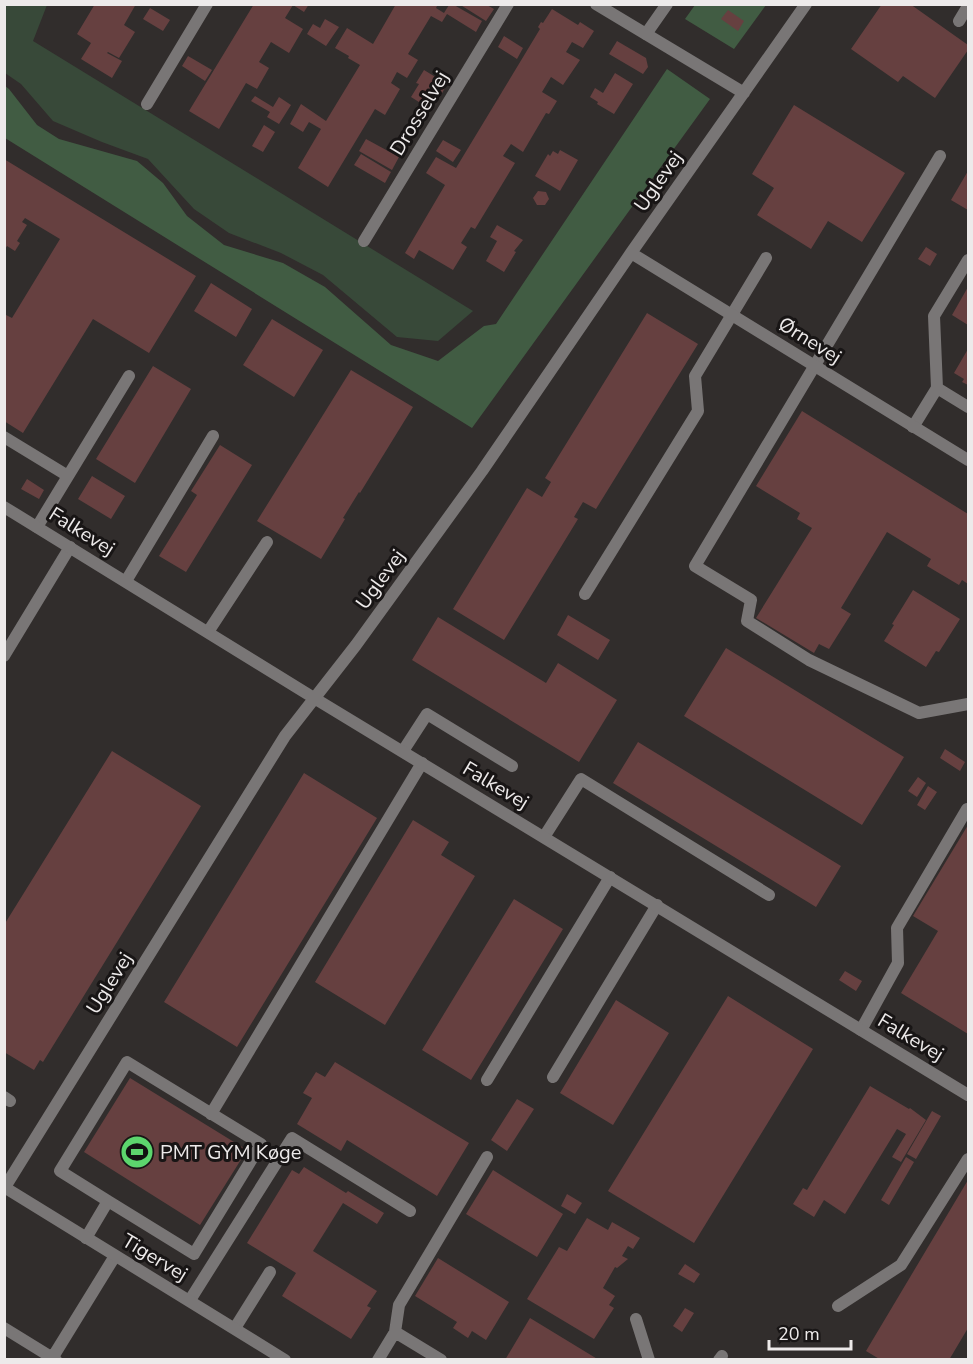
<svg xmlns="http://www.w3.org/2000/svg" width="973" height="1364" font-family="'Nunito Sans',sans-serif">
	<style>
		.green { fill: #384939 }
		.forest { fill: #415c43 }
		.building { fill: #664040 }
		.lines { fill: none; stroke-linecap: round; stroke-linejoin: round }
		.lane { stroke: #797676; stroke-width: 12 }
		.street { stroke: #797676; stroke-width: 12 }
		.labels { text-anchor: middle; stroke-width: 6; stroke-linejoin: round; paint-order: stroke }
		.street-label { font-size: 20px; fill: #edeaea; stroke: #181515 }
		.poi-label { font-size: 20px; fill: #edeaea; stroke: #181515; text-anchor: start }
	</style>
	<rect width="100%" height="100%" fill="#312d2c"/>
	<path class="green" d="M4,5H47L33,41L473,311L438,341L397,337L323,275L281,253L229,233L194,209L148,159L102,142L53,121L21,84L5,73Z"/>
	<path class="forest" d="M695,5H766L734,49L685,19Z
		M667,69L710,99L472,428L5,138V86L9,89L37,125L59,139L137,161L163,183L187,216L224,245L283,263L325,287L391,345L438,361L484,326L496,324Z"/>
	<path class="building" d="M95,4H136L124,25L135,32L119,58L108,52L107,53L122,61L112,78L81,59L91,43L77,34Z
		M254,4H309L304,12L293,5L285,18L303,29L289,53L271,42L259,62L269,68L257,89L246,83L219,129L189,111Z
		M396,4H438L436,8L444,13L449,5H454L482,21L476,32L447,14L442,22L431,16L408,54L418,60L407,78L397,72L391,83L400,89L385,115L375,109L328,187L298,168L321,129L309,122L303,132L290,124L301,104L326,121L360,65L348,58L349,56L335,48L347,28L373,44Z
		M459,4H485L494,9L486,21Z
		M882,4H910L968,45V50L935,98L903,76L898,82L851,49Z
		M150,8L170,20L163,31L143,19Z
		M552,9L578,25L580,22L594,31L583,48L572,42L566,52L580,60L563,85L551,77L542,92L557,101L549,114L546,113L523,152L511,144L503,156L515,163L475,229L471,227L461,243L467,247L453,270L419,250L414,259L405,253L445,185L426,173L436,157L456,168L540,29L538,27L541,22L543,23Z
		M728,10L744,21L738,31L721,19Z
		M325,19L339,27L326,46L307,34L313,24L320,28Z
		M504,36L523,48L517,59L498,47Z
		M617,41L646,58L648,67L643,74L609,54Z
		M188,56L212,70L205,81L182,66Z
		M424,70L447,84L440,97L438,96L430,109L411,97L419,84L416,83Z
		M615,73L633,84L614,114L597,104L598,102L590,97L595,88L603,93Z
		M255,96L273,107L279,97L291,105L279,124L267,117L270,112L251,101Z
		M794,105L905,173L862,242L828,221L811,249L757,215L774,188L752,174Z
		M264,125L275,132L263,152L252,146Z
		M366,139L399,157L392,170L359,151Z
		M443,140L461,150L453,162L436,151Z
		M560,150L578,160L560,191L535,176L548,154L550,156L553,151L558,154Z
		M361,154L391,172L385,183L354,165Z
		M4,159L196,276L149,353L93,319L23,433L4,421V314L12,318L60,239L25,218L22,222L27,225L17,241L20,243L15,251L7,246L4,251Z
		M968,171V210L951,200Z
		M538,191L546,192L549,199L545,205H537L533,198Z
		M497,225L523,240L514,251L516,252L504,272L486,261L497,241L490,237Z
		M926,247L937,254L930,266L918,259Z
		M211,283L252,309L236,337L194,311Z
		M968,287V325L952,315Z
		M647,313L698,344L596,509L583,502L574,517L578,519L504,640L453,609L527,488L542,497L551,482L545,478Z
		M272,319L323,350L294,397L243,365Z
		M968,349V385L962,382L964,379L954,373Z
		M153,366L191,389L135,483L96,459Z
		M351,370L413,407L360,493L359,492L343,518L345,519L321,559L257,521Z
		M802,411L968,514V584L962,580L959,585L927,566L931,559L887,532L841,608L851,614L829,649L819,644L814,653L756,618L812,528L797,519L800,513L756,486Z
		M220,445L252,465L186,572L159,556L197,495L191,491Z
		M92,476L125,496L111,519L78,499Z
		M27,479L44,490L39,499L21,489Z
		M913,590L960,619L939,652L936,651L926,667L884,641L894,625L892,624Z
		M568,615L610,640L598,660L557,635Z
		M438,617L546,683L558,663L617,700L579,762L412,660Z
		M726,648L904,757L862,825L684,716Z
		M638,742L841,866L816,907L613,783Z
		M945,749L965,762L960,771L940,758Z
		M112,751L201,806L43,1062L40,1060L34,1070L4,1052V925Z
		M304,773L377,818L237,1047L164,1002Z
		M918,777L926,783L917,797L908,791Z
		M928,786L937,792L925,810L917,805Z
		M413,820L449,842L441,855L475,876L385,1025L315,982Z
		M968,825V1034L901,993L938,931L913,916Z
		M514,899L563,929L471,1080L422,1050Z
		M845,971L862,981L856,991L839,980Z
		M728,996L813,1049L694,1243L608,1191Z
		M616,1000L669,1033L613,1125L560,1093Z
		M335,1062L469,1143L437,1196L347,1140L341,1151L297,1124L312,1098L303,1093L316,1072L325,1077Z
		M130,1078L247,1150L200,1225L84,1152Z
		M870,1086L909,1109L910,1108L926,1120L901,1162L892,1157L906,1134L897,1129L845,1214L824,1200L814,1217L793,1204L803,1188L807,1190Z
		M517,1099L534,1109L507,1151L491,1140Z
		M932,1111L941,1116L916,1159L907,1154Z
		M906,1157L914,1162L889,1205L881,1200Z
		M304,1167L346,1193L348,1191L384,1213L377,1224L343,1203L313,1251L377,1291L367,1306L371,1308L351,1339L282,1296L296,1273L247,1243L292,1170L299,1174Z
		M493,1170L563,1214L537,1257L466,1214Z
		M968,1180V1328L949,1360H881L866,1351Z
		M567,1194L582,1203L575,1214L561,1206Z
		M587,1218L608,1230L612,1222L640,1238L633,1249L628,1246L622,1256L628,1259L617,1268L615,1267L603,1288L615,1296L609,1305L614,1308L594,1339L527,1299L559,1247L567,1251Z
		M438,1258L509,1302L486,1340L472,1331L468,1338L453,1328L457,1322L415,1296Z
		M685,1264L700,1274L694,1283L678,1274Z
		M685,1308L694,1313L682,1332L673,1326Z
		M530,1318L599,1360H505Z"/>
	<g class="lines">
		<path class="lane" d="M959,21L968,6
			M646,34L667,4
			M940,156L695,566L751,600L747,621L809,660L919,713L968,704
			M937,388L968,407
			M913,427L937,388L934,316L968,260
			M4,437L68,476
			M37,527L129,376
			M126,581L213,436
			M585,594L698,411L695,376L766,258
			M208,632L267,542
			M4,656L70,547
			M403,751L427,714L512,766
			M544,837L581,779L769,895
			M861,1030L898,963L897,928L967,809
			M553,1077L657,905
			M487,1080L610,877
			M4,1097L10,1101
			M211,1114L422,763
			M86,1238L108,1201L194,1254L261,1144L127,1062L60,1171L108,1201
			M190,1300L292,1138L410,1211
			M838,1306L901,1265L968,1159
			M636,1319L649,1360
			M4,1328L56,1360
			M235,1328L270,1272
			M395,1332L399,1305L487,1157
			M51,1360L115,1256
			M378,1360L395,1332L441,1360
			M719,1360L722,1356"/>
		<path class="street" d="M596,4L744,93
			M147,104L207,4
			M364,241L508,4
			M631,253L968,460
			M4,507L314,698L968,1095
			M4,1187L285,1360
			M5,1187L285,736L356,645L482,471L631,253L806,4"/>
	</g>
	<defs>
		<symbol id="stadium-disc" viewBox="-11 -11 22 22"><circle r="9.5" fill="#5cd56d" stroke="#181515"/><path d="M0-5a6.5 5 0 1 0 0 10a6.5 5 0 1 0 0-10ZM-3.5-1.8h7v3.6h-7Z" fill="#111"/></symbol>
	</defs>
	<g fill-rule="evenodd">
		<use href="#stadium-disc" x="118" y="1133" width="38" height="38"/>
	</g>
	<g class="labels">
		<g class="street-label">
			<text transform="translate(419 113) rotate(-59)" y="7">Drosselvej</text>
			<text transform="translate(658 181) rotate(-55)" y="7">Uglevej</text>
			<text transform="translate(810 340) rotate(32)" y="7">Ørnevej</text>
			<text transform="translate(82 531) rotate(32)" y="7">Falkevej</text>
			<text transform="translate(380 579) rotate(-54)" y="7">Uglevej</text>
			<text transform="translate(496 785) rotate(31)" y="7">Falkevej</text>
			<text transform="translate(109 983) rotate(-58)" y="7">Uglevej</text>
			<text transform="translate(911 1037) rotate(31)" y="7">Falkevej</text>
			<text transform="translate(155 1257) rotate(31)" y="7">Tigervej</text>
		</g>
		<g class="poi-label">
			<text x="160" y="1159">PMT GYM Køge</text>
		</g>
	</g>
	<rect width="973" height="1364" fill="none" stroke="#edeaea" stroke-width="12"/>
	<path d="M769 1340v9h82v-9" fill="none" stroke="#edeaea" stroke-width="3"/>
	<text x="778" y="1340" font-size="18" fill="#edeaea" stroke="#181515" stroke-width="4.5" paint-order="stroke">20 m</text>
</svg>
